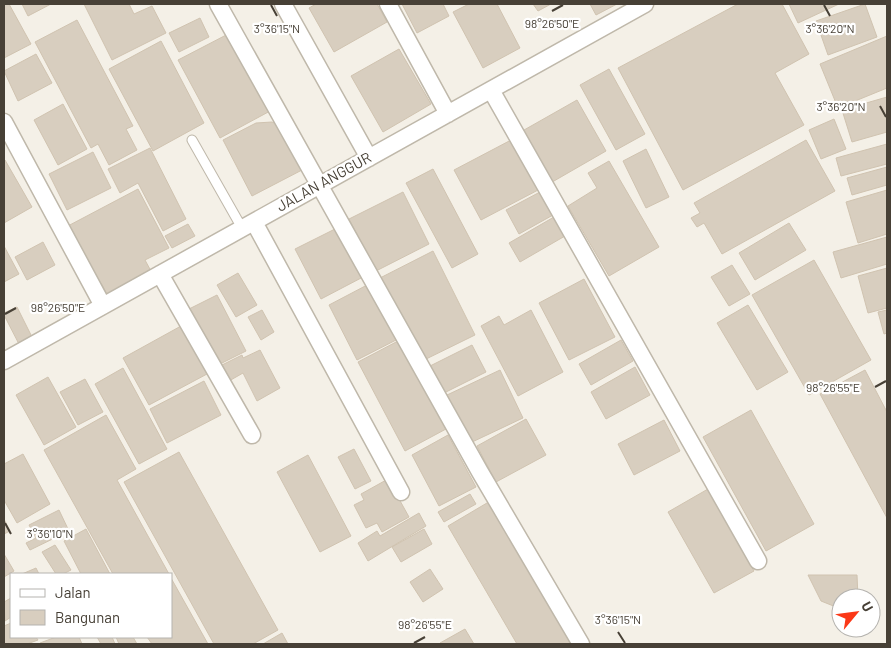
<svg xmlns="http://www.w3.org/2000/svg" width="891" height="648" font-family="Barlow,sans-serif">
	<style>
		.building { fill: #d8cebf; stroke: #d0c3b0 }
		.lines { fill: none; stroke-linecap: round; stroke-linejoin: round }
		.service-casing { stroke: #bfb8aa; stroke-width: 11 }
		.minor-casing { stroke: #bfb8aa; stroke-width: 19 }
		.service { stroke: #fff; stroke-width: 9 }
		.minor { stroke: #fff; stroke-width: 16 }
		.ticks { fill: none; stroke: #474036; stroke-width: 2 }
		.labels { text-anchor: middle; stroke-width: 4.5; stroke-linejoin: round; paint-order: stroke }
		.street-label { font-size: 15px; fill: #474036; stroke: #fff }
		.ticks-label { font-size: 12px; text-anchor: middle; fill: #474036; stroke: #fff; stroke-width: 4.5; stroke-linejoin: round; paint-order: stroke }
	</style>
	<rect width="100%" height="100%" fill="#f4f0e7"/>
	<path class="building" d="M4,4H9L31,44L4,58Z
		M22,4H51L28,16Z
		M84,4H129L134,14L152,6L166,33L112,60Z
		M316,4H377L387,22L334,52L309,8Z
		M402,4H443L449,16L417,33Z
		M469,4H497L520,48L483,68L453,12Z
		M533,4H551L538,11Z
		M590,4H617L596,15Z
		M738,4H782L809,54L775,73L804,125L683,190L618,68Z
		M789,4H839L798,23Z
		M865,4L877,37L828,55L816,21Z
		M200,18L209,37L179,52L169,33Z
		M77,20L133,126L126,129L137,150L109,165L98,144L91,148L35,42Z
		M230,33L272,110L220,138L178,60Z
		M887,36V88L838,108L820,64Z
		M161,41L204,123L153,151L109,69Z
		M399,49L431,104L383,132L351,76Z
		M36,54L52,83L18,101L4,71Z
		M609,69L645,134L616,150L580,85Z
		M887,97V132L852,142L842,110Z
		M577,100L606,151L547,185L517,134Z
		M63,104L87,149L58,165L34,120Z
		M834,119L846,149L821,159L809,130Z
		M272,122L279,125L302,170L252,196L223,140L256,123Z
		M513,139L540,189L481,220L454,170Z
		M806,140L835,191L722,254L704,223L697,227L691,218L700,213L694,203Z
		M887,144V164L841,176L836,158Z
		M150,148L186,219L163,231L138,183L120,193L108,169Z
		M646,149L669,197L646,208L623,161Z
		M93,152L111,188L67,210L49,174Z
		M5,160L32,207L4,223V161Z
		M609,161L659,247L609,276L568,206L597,188L588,173Z
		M887,167V185L852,195L847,178Z
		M433,169L478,254L452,268L406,183Z
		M138,189L169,248L145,260L152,273L108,296L101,283L96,286L66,227Z
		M887,190V234L858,243L846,202Z
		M403,192L429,244L376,271L349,219Z
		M540,192L553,215L519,234L506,210Z
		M554,217L565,236L520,262L509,243Z
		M789,223L806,250L755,280L739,253Z
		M188,224L195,236L172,248L165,236Z
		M337,228L363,277L321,299L295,249Z
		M887,237V264L841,278L833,252Z
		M43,242L55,265L27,280L15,257Z
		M4,246L19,274L4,282Z
		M433,251L475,335L422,361L380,278Z
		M814,260L871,360L809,395L752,295Z
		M732,265L750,294L729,306L711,277Z
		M887,268V308L868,313L858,276Z
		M238,273L257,305L236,317L217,285Z
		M584,279L615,337L569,360L539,303Z
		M369,284L398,339L357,360L329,305Z
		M217,295L246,351L218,365L189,309Z
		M748,305L788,372L757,390L717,323Z
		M17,307L33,339L20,346L4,315V313Z
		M262,310L274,332L261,340L248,317Z
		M531,310L563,372L518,396L481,326L499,316L504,325Z
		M887,310V333L884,334L878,312Z
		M181,326L207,374L149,405L123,358Z
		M621,340L633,361L591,385L579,364Z
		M398,341L446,429L405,451L358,362Z
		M472,345L486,372L444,393L430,366Z
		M260,350L280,388L257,401L243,373L229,381L220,366L242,355L243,358Z
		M635,367L650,395L606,419L591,392Z
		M123,368L167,449L139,464L95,384Z
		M500,370L523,418L470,443L447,395Z
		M865,370L887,412V518L820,394Z
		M48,377L76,427L44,445L16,395Z
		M85,379L103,412L78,425L60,392Z
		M204,381L221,415L167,443L150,409Z
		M751,410L814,524L766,551L703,437Z
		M106,415L136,469L117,480L169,574H113L44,450Z
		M526,419L546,455L496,482L477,446Z
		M664,420L680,451L634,475L618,444Z
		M448,435L476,487L439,506L412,455Z
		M354,449L371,481L355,489L338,457Z
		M179,452L278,630L253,644H214L124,482Z
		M23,454L50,504L17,523L4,500V464Z
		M308,455L351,536L320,552L277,472Z
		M388,479L409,517L382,532L377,523L366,528L354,505L364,500L361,494Z
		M708,489L754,571L714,593L668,512Z
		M470,494L476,504L444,522L438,512Z
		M492,500L576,644H517L448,526Z
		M59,510L69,531L30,550L26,543L36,538L29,525Z
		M419,513L426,526L368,561L358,543L377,531L380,536Z
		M4,519L10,531L4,534Z
		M86,529L110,574H81L64,541Z
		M424,529L432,544L401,562L392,547Z
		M55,545L71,570L63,574H56L42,552Z
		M4,554L14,571L4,577Z
		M36,568L39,574H22Z
		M430,569L443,589L423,602L410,582Z
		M808,575H857L858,598H841V609L821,601Z
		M171,578L208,644H152L147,637H171Z
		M11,598V617L5,621L4,602Z
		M11,623V637H36L38,640L27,644H4V626Z
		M465,629L474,644H441L440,643Z
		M282,633L288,644H263Z
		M56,637H79L82,644H41L40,643Z
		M97,637H112L115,644H101Z
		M116,637H133L137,644H119Z"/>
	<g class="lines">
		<defs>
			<path id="service" d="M192,140L242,228"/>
			<path id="minor" d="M218,4L480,472L581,644
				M283,4L369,158
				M388,4L448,114
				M491,90L758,561
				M4,122L103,306
				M254,222L401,492
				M160,274L252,435
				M4,361L645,4"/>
		</defs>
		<use href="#service" class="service-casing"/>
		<use href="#minor" class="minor-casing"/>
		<use href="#service" class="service"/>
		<use href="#minor" class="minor"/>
	</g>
	<path class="ticks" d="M271,5L277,16M824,5L830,16M552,11L563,5M880,106L886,117M5,314L16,308M875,387L886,381M5,523L11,534M618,632L625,643M414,643L425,637"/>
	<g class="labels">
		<g class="street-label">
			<text transform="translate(324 182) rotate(-29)" y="5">JALAN ANGGUR</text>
		</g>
	</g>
	<g class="ticks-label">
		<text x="552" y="28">98°26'50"E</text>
		<text x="277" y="33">3°36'15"N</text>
		<text x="830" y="33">3°36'20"N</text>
		<text x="841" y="111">3°36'20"N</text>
		<text x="58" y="312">98°26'50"E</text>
		<text x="833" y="392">98°26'55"E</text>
		<text x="50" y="538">3°36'10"N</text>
		<text x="618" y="624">3°36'15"N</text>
		<text x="425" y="629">98°26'55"E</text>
	</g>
	<rect width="891" height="648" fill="none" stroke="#474036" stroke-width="10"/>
	<rect x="10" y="573" width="162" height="65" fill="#ffffff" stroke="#b5b3af"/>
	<rect x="20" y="589" width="25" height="8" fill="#ffffff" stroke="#b5b3af"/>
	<text x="55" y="598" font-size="15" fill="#474036">Jalan</text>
	<rect x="20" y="610" width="25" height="15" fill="#d8cebf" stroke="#b5b3af"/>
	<text x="55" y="623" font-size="15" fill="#474036">Bangunan</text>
	<g transform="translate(856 613) rotate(61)"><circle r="24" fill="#ffffff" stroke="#b5b3af"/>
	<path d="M0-4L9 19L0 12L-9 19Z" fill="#fb3817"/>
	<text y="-8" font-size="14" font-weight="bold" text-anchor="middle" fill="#474036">U</text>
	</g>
</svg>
